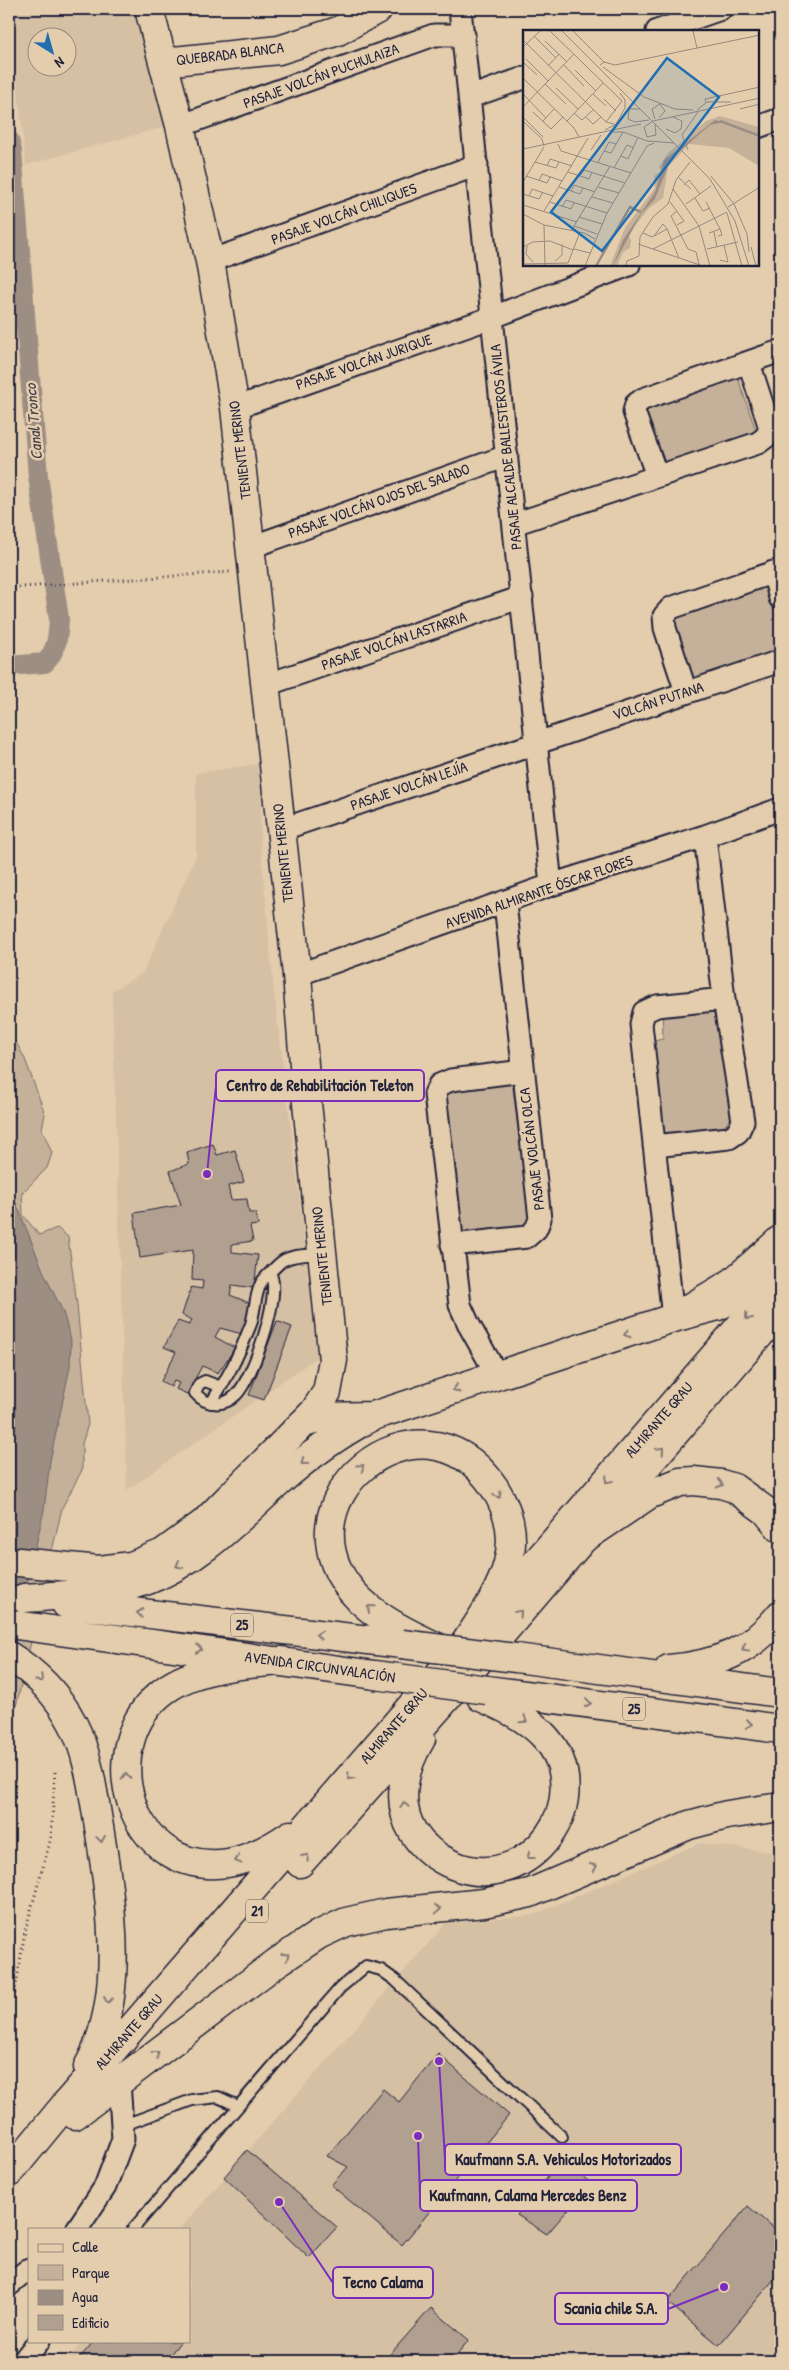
<svg xmlns="http://www.w3.org/2000/svg" width="789" height="2370" font-family="'Patrick Hand',sans-serif">
	<style>
		.built { fill: #d5c0a4; fill-rule: evenodd }
		.green { fill: #c5b19a; stroke: #746a6a }
		.water { fill: #9d8e83; stroke: #6c6366 }
		.lines { fill: none; stroke-linecap: round; stroke-linejoin: round }
		.canal { stroke: #9d8e83; stroke-width: 20 }
		.building { fill: #b1a08f; stroke: #22223b }
		.lane-casing { stroke: #22223b; stroke-width: 14 }
		.street-casing { stroke: #22223b; stroke-width: 25 }
		.secondary-casing { stroke: #22223b; stroke-width: 31 }
		.primary-casing { stroke: #22223b; stroke-width: 31 }
		.highway-casing { stroke: #22223b; stroke-width: 31 }
		.path { stroke: #22223b; stroke-width: 3; stroke-dasharray: 1 4; stroke-linecap: butt }
		.lane { stroke: #e4cdad; stroke-width: 10 }
		.street { stroke: #e4cdad; stroke-width: 21 }
		.secondary { stroke: #e4cdad; stroke-width: 28 }
		.primary { stroke: #e4cdad; stroke-width: 28 }
		.highway { stroke: #e4cdad; stroke-width: 28 }
		.highway-bridge-casing { stroke: #22223b; stroke-width: 31; stroke-linecap: butt }
		.highway-bridge { stroke: #e4cdad; stroke-width: 28 }
		.oneway { stroke: #837874 }
		.labels { text-anchor: middle; stroke-width: 5; stroke-linejoin: round; paint-order: stroke }
		.shield { fill: #e4cdad; stroke: #5c555d; stroke-width: 1 }
		.shield-label { font-size: 14px; font-weight: bold; fill: #22223b }
		.street-label { font-size: 15px; fill: #22223b; stroke: #e4cdad }
		.water-label { font-size: 16px; font-style: italic; fill: #413d4d; stroke: #e4cdad }
		.inset-river { fill: none; stroke: #9d8e83; stroke-width: 2.5 }
		.inset-road { fill: none; stroke: #96897f; stroke-width: 1 }
		.view { fill: #1f6fb2; fill-opacity: 0.15; stroke: #1f6fb2; stroke-width: 2.5 }
		.inset-edge { fill: none; stroke: #22223b; stroke-width: 2.5 }
		.leader { fill: none; stroke: #7b2cbf; stroke-width: 2 }
		.callout-dot { fill: #7b2cbf; stroke: #e4cdad; stroke-width: 2 }
		.callout { fill: #e4cdad; stroke: #7b2cbf; stroke-width: 2 }
		.callout-label { font-size: 16px; text-anchor: middle; font-weight: bold; fill: #22223b }
	</style>
	<rect width="100%" height="100%" fill="#e4cdad"/>
	<filter id="ink" filterUnits="userSpaceOnUse"><feTurbulence type="fractalNoise" baseFrequency=".02" numOctaves="2"/><feDisplacementMap in="SourceGraphic" scale="10" xChannelSelector="R" yChannelSelector="G"/><feConvolveMatrix kernelMatrix="1 2 1 2 8 2 1 2 1" color-interpolation-filters="sRGB"/></filter>
	<g filter="url(#ink)">
		<path class="built" d="M9,9H139L168,126L26,165ZM38,38H68V68H38Z
			M263,763L260,835L273,983L319,1356L127,1490L112,991L143,973L196,856V773Z
			M700,1843L780,1853V2361H65L83,2341H189V2229H180L446,1923L533,1915Z"/>
		<path class="green" d="M737,375L756,431L664,463L645,407Z
			M766,587L780,632V656L693,684L672,617Z
			M717,1000L731,1118L718,1134L673,1139L659,1127L649,1042L663,1039L662,1006Z
			M9,1036L16,1042L25,1059L45,1114L42,1129L52,1153L47,1168L22,1193L23,1215L39,1235L57,1228L68,1237L77,1305L88,1424L82,1444V1470L62,1508L9,1737Z
			M512,1081L531,1228L461,1237L442,1091Z"/>
		<path class="water" d="M9,1185L44,1273L63,1312L71,1340L70,1367L50,1461L44,1510L9,1663Z"/>
		<g class="lines">
			<path class="canal" d="M9,140L12,151L38,476L59,619C58,637 57,650 45,663L9,666"/>
		</g>
		<path class="building" d="M213,1144L217,1155L235,1150L244,1182L228,1186L231,1200L247,1199L249,1213H256L258,1225L250,1226L253,1241L232,1244V1252L258,1255L254,1288L232,1285L230,1295L252,1304L242,1334L220,1328L215,1337L235,1348L218,1373L202,1366L187,1394L176,1389L179,1383L174,1381L171,1387L161,1381L176,1352L164,1347L178,1321L189,1325L192,1320L182,1315L191,1287L202,1289L203,1281L192,1280L193,1250L140,1258L134,1213L181,1205L170,1171L189,1164L187,1152Z
			M277,1321L292,1327L264,1400L249,1395Z
			M438,2054L509,2115L402,2245L331,2185L348,2167L327,2156L383,2089L399,2102Z
			M247,2150L337,2227L309,2258L224,2177Z
			M561,2161L591,2183L547,2234L517,2215Z
			M748,2206L780,2234V2272L719,2345L667,2302Z
			M431,2308L469,2340L451,2361H384Z
			M94,2341H181L165,2361H77Z"/>
		<g class="lines">
			<defs>
				<path id="lane" d="M221,1387L205,1381L199,1384L195,1393C206,1406 224,1407 236,1395C253,1378 281,1296 271,1275
					M211,1403C227,1379 241,1351 251,1324C255,1311 255,1295 261,1283C262,1280 281,1261 284,1260C295,1254 311,1255 322,1254
					M124,2125L192,2100L218,2097L238,2106
					M133,2229L340,1988L366,1966L381,1970L395,1980L562,2137"/>
				<path id="street" d="M460,9L551,885
					M657,31L721,9
					M470,97L524,78
					M180,126L434,35H464
					M758,127L780,119
					M210,261L477,165
					M235,408L493,317L629,265
					M657,476L634,412L636,404L643,399L780,351
					M514,524L758,443L766,437L770,428L749,363
					M251,547L507,456
					M773,572L780,598
					M266,685L522,597
					M686,692L665,628L664,616L671,608L780,570
					M280,830L780,661
					M297,975L551,885L705,836L780,809
					M654,1146L729,1138L738,1132L743,1121L724,999L705,836
					M452,1245L527,1237L536,1229L540,1219L505,903
					M673,1318L641,1024L644,1012L657,1006L724,999
					M497,1375L470,1327L460,1305L435,1094L439,1085L451,1080L523,1071
					M77,2229L105,2187L123,2139L119,2082
					M9,2285L29,2269
					M23,2361L39,2341"/>
				<path id="secondary" d="M164,62L279,50L338,31L378,9
					M302,1424L322,1417L373,1416L673,1318L733,1282L780,1240
					M9,1561L99,1570L131,1566L163,1553L204,1523L314,1412L327,1392L333,1360L307,1103L297,975L235,408L210,261L180,126L149,9"/>
				<path id="primary" d="M673,1318L718,1306L773,1278
					M594,1527L780,1311
					M489,1617L780,1280"/>
				<path id="highway" d="M24,1598C63,1595 111,1594 148,1580C200,1560 237,1520 278,1483C307,1457 339,1434 373,1416
					M66,1604L402,1644
					M9,1624L375,1675
					M9,1656C37,1673 58,1695 73,1724C89,1755 93,1793 99,1827C111,1903 127,1997 88,2067
					M516,1658L780,1693
					M282,1661C244,1664 197,1667 165,1690C91,1745 129,1878 228,1863C251,1859 271,1848 290,1835
					M669,1669C715,1665 751,1652 780,1615
					M487,1690L780,1729
					M421,1739C404,1767 395,1802 413,1832C423,1848 437,1858 453,1865C530,1897 600,1798 545,1737C528,1718 503,1707 481,1697
					M300,1863L439,1707L583,1539L650,1494L680,1482L694,1481L721,1484L734,1488L766,1511L780,1528
					M75,2115L276,1963L318,1935L346,1922L386,1913L484,1903L530,1893L689,1825L727,1815L780,1807
					M9,2173L65,2105L462,1648C496,1596 534,1548 494,1487C421,1377 264,1505 360,1600C382,1621 409,1634 437,1647"/>
			</defs>
			<use href="#lane" class="lane-casing"/>
			<use href="#street" class="street-casing"/>
			<use href="#secondary" class="secondary-casing"/>
			<use href="#primary" class="primary-casing"/>
			<use href="#highway" class="highway-casing"/>
			<path class="path" d="M9,588L230,572
				M9,2028L25,1931L51,1838L55,1772"/>
			<use href="#lane" class="lane"/>
			<use href="#street" class="street"/>
			<use href="#secondary" class="secondary"/>
			<use href="#primary" class="primary"/>
			<use href="#highway" class="highway"/>
			<defs>
				<path id="highway-bridge" d="M402,1644L516,1658
					M375,1675L487,1690"/>
			</defs>
			<use href="#highway-bridge" class="highway-bridge-casing"/>
			<use href="#highway-bridge" class="highway-bridge"/>
		</g>
		<defs><path id="oneway-chevron" d="M-2-3.5L2.5 0L-2 3.5" fill="none" stroke-width="1.6" stroke-linecap="round" stroke-linejoin="round" transform="scale(1.25)"/></defs>
		<g class="oneway">
			<use href="#oneway-chevron" transform="translate(748 1317) rotate(131)"/>
			<use href="#oneway-chevron" transform="translate(627 1334) rotate(162)"/>
			<use href="#oneway-chevron" transform="translate(456 1389) rotate(163)"/>
			<use href="#oneway-chevron" transform="translate(661 1450) rotate(-49)"/>
			<use href="#oneway-chevron" transform="translate(304 1462) rotate(141)"/>
			<use href="#oneway-chevron" transform="translate(361 1467) rotate(-42)"/>
			<use href="#oneway-chevron" transform="translate(608 1480) rotate(131)"/>
			<use href="#oneway-chevron" transform="translate(720 1484) rotate(14)"/>
			<use href="#oneway-chevron" transform="translate(498 1495) rotate(61)"/>
			<use href="#oneway-chevron" transform="translate(179 1565) rotate(151)"/>
			<use href="#oneway-chevron" transform="translate(370 1608) rotate(-140)"/>
			<use href="#oneway-chevron" transform="translate(140 1613) rotate(-173)"/>
			<use href="#oneway-chevron" transform="translate(519 1613) rotate(-49)"/>
			<use href="#oneway-chevron" transform="translate(319 1635) rotate(-173)"/>
			<use href="#oneway-chevron" transform="translate(745 1648) rotate(151)"/>
			<use href="#oneway-chevron" transform="translate(199 1649) rotate(8)"/>
			<use href="#oneway-chevron" transform="translate(40 1679) rotate(44)"/>
			<use href="#oneway-chevron" transform="translate(588 1703) rotate(8)"/>
			<use href="#oneway-chevron" transform="translate(524 1720) rotate(34)"/>
			<use href="#oneway-chevron" transform="translate(749 1724) rotate(8)"/>
			<use href="#oneway-chevron" transform="translate(126 1776) rotate(-92)"/>
			<use href="#oneway-chevron" transform="translate(350 1777) rotate(131)"/>
			<use href="#oneway-chevron" transform="translate(404 1805) rotate(-98)"/>
			<use href="#oneway-chevron" transform="translate(101 1839) rotate(82)"/>
			<use href="#oneway-chevron" transform="translate(530 1856) rotate(143)"/>
			<use href="#oneway-chevron" transform="translate(306 1857) rotate(-48)"/>
			<use href="#oneway-chevron" transform="translate(238 1860) rotate(165)"/>
			<use href="#oneway-chevron" transform="translate(594 1867) rotate(-24)"/>
			<use href="#oneway-chevron" transform="translate(438 1909) rotate(-5)"/>
			<use href="#oneway-chevron" transform="translate(286 1956) rotate(-36)"/>
			<use href="#oneway-chevron" transform="translate(108 2000) rotate(98)"/>
			<use href="#oneway-chevron" transform="translate(156 2054) rotate(-37)"/>
		</g>
	</g>
	<g class="labels">
		<g class="shield">
			<rect x="231" y="1613.5" width="22" height="23" rx="4"/>
			<rect x="623" y="1697.5" width="22" height="23" rx="4"/>
			<rect x="246" y="1899.5" width="22" height="23" rx="4"/>
		</g>
		<g class="shield-label">
			<text x="242" y="1630">25</text>
			<text x="634" y="1714">25</text>
			<text x="257" y="1916">21</text>
		</g>
		<g class="street-label">
			<text transform="translate(230 54) rotate(-7)" y="5">QUEBRADA BLANCA</text>
			<text transform="translate(321 76) rotate(-20)" y="5">PASAJE VOLCÁN PUCHULAIZA</text>
			<text transform="translate(344 214) rotate(-20)" y="5">PASAJE VOLCÁN CHILIQUES</text>
			<text transform="translate(364 362) rotate(-19)" y="5">PASAJE VOLCÁN JURIQUE</text>
			<text transform="translate(506 447) rotate(-96)" y="5">PASAJE ALCALDE BALLESTEROS ÁVILA</text>
			<text transform="translate(240 450) rotate(-97)" y="5">TENIENTE MERINO</text>
			<text transform="translate(379 501) rotate(-20)" y="5">PASAJE VOLCÁN OJOS DEL SALADO</text>
			<text transform="translate(394 641) rotate(-19)" y="5">PASAJE VOLCÁN LASTARRIA</text>
			<text transform="translate(658 701) rotate(-18)" y="5">VOLCÁN PUTANA</text>
			<text transform="translate(409 786) rotate(-19)" y="5">PASAJE VOLCÁN LEJÍA</text>
			<text transform="translate(283 853) rotate(-96)" y="5">TENIENTE MERINO</text>
			<text transform="translate(539 892) rotate(-19)" y="5">AVENIDA ALMIRANTE ÓSCAR FLORES</text>
			<text transform="translate(532 1149) rotate(-97)" y="5">PASAJE VOLCÁN OLCA</text>
			<text transform="translate(322 1256) rotate(-96)" y="5">TENIENTE MERINO</text>
			<text transform="translate(659 1420) rotate(-49)" y="5">ALMIRANTE GRAU</text>
			<text transform="translate(320 1667) rotate(8)" y="5">AVENIDA CIRCUNVALACIÓN</text>
			<text transform="translate(394 1726) rotate(-49)" y="5">ALMIRANTE GRAU</text>
			<text transform="translate(129 2032) rotate(-49)" y="5">ALMIRANTE GRAU</text>
		</g>
		<g class="water-label">
			<text transform="translate(33 422) rotate(-95)" y="6">Canal Tronco</text>
		</g>
	</g>
	<g transform="translate(523 30)">
		<rect width="236" height="236" fill="#e4cdad"/>
		<path d="M197,86L236,97V136L206,118L166,114L145,137L140,168L126,178L112,196L106,206L108,210L107,218L100,222L94,236H87L102,198L132,158L131,146L138,141L136,137L144,124L183,91Z" fill="#c5b19a"/>
		<path d="M192,90L201,92L187,95L148,129L132,169L118,184L90,236L100,210L132,162L141,130Z" fill="#9d8e83"/>
		<path class="inset-river" d="M197,91L237,106M73,236L107,177L118,182"/>
		<path class="inset-road" d="M27,1L99,71L83,92M39,1L187,149L212,191L226,236M50,1L81,32M170,1L174,18M11,6L33,28M0,10L83,92L91,94M22,11L44,32M0,17L17,1M3,29L25,51M0,32L14,45M41,35L61,56M77,35L81,32L92,35L237,5M25,36L36,24M80,37L121,67L152,79L170,80M52,40L73,61M0,48L51,98L56,107M22,54L43,74M33,58L55,79M0,64L23,88M70,64L83,76M81,69L93,81M183,72L182,69L237,57M0,77L51,24M117,79H106L105,89L112,92L126,90M217,79L237,74M174,80L184,72H208M10,82L28,99L40,87M51,83L59,90L70,80M0,87L20,107M63,87L70,94L78,87M132,89L129,79L137,74L142,81L136,88M0,91L19,109L21,116M20,91L31,79M44,91L80,53M132,94L133,105L124,107L121,97L130,91L237,68M143,99L152,103L158,99L159,91L150,87M82,100L93,94L102,78V70L97,63M90,102H100L127,112M126,111L151,113M35,114L38,121L108,143M0,119L118,94M68,120L78,105M165,120L159,105L175,82M81,121L88,123L100,102M98,126L105,129L115,107M12,132L33,138L36,132M75,132L86,112L93,114M24,136L27,129L49,136M91,138L104,115L111,118M45,142L66,149L69,142M3,146L24,153L27,147M57,146L61,140L102,153M188,146L211,174M155,147L168,159M16,151L19,144L39,151M0,152L21,117M161,155L166,150L177,164M36,157L57,164L60,158M75,157L96,163M150,159L176,196L187,236M48,161L51,155L72,162M0,164L16,169L20,162M6,166L9,159L30,166M69,167L90,173M172,168L180,181L187,178M27,172L48,179L51,173M147,172L161,191L154,195M183,172L197,199M163,174L188,156M211,174L224,204M0,175L54,192M39,177L43,170L84,183M205,177L237,157M21,181L65,108M154,181L148,186L165,219L173,222L176,234M204,183L219,236M0,184L21,195L61,203L72,209M56,187L79,194M21,195L22,236M51,196L74,204M144,199L156,228M48,201L87,136M191,202L194,217M120,203L129,207L131,206L144,199L140,194L131,206M186,203L197,199L199,205L195,206M224,204L226,222M115,214L180,236M4,216L3,224L10,232M0,217L10,212L27,211L50,220M228,217L233,236M51,219L67,223M130,219L204,182M184,219L215,212M197,230L205,232L201,215M32,231L39,225V214M45,233L57,202M0,234L45,233M62,236L84,183L124,116L131,113M103,236L104,231L116,226L117,207L130,187L145,174L153,150L167,132"/>
		<path class="view" d="M144,28L196,67L79,221L28,182Z"/>
		<rect width="236" height="236" class="inset-edge"/>
	</g>
	<path class="leader" d="M207 1174L216 1086M439 2061L445 2159M418 2136L420 2195M279 2202L333 2283M724 2287L668 2309"/>
	<g class="callout-dot">
		<circle cx="207" cy="1174" r="5"/>
		<circle cx="439" cy="2061" r="5"/>
		<circle cx="418" cy="2136" r="5"/>
		<circle cx="279" cy="2202" r="5"/>
		<circle cx="724" cy="2287" r="5"/>
	</g>
	<g class="callout">
		<rect x="216" y="1070" width="208" height="31" rx="5"/>
		<rect x="445" y="2144" width="236" height="31" rx="5"/>
		<rect x="420" y="2180" width="217" height="31" rx="5"/>
		<rect x="333" y="2267" width="100" height="31" rx="5"/>
		<rect x="555" y="2293" width="113" height="31" rx="5"/>
	</g>
	<g class="callout-label">
		<text x="320" y="1091">Centro de Rehabilitación Teleton</text>
		<text x="563" y="2165">Kaufmann S.A. Vehiculos Motorizados</text>
		<text x="528" y="2201">Kaufmann, Calama Mercedes Benz</text>
		<text x="383" y="2288">Tecno Calama</text>
		<text x="611" y="2314">Scania chile S.A.</text>
	</g>
	<rect width="789" height="2370" fill="none" stroke="#e4cdad" stroke-width="30"/>
	<rect x="15" y="15" width="759" height="2340" fill="none" stroke="#22223b" stroke-width="2" filter="url(#ink)"/>
	<rect x="28" y="2228" width="162" height="115" fill="#e4cdad" stroke="#96897f"/>
	<rect x="38" y="2244" width="25" height="8" fill="#e4cdad" stroke="#96897f"/>
	<text x="72" y="2252" font-size="15" fill="#22223b">Calle</text>
	<rect x="38" y="2265" width="25" height="15" fill="#c5b19a" stroke="#96897f"/>
	<text x="72" y="2278" font-size="15" fill="#22223b">Parque</text>
	<rect x="38" y="2290" width="25" height="15" fill="#9d8e83" stroke="#96897f"/>
	<text x="72" y="2302" font-size="15" fill="#22223b">Agua</text>
	<rect x="38" y="2315" width="25" height="15" fill="#b1a08f" stroke="#96897f"/>
	<text x="72" y="2328" font-size="15" fill="#22223b">Edificio</text>
	<g transform="translate(52 52) rotate(143)"><circle r="24" fill="#e4cdad" stroke="#96897f"/>
	<path d="M0-4L9 19L0 12L-9 19Z" fill="#1f6fb2"/>
	<text y="-8" font-size="14" font-weight="bold" text-anchor="middle" fill="#22223b">N</text>
	</g>
</svg>
